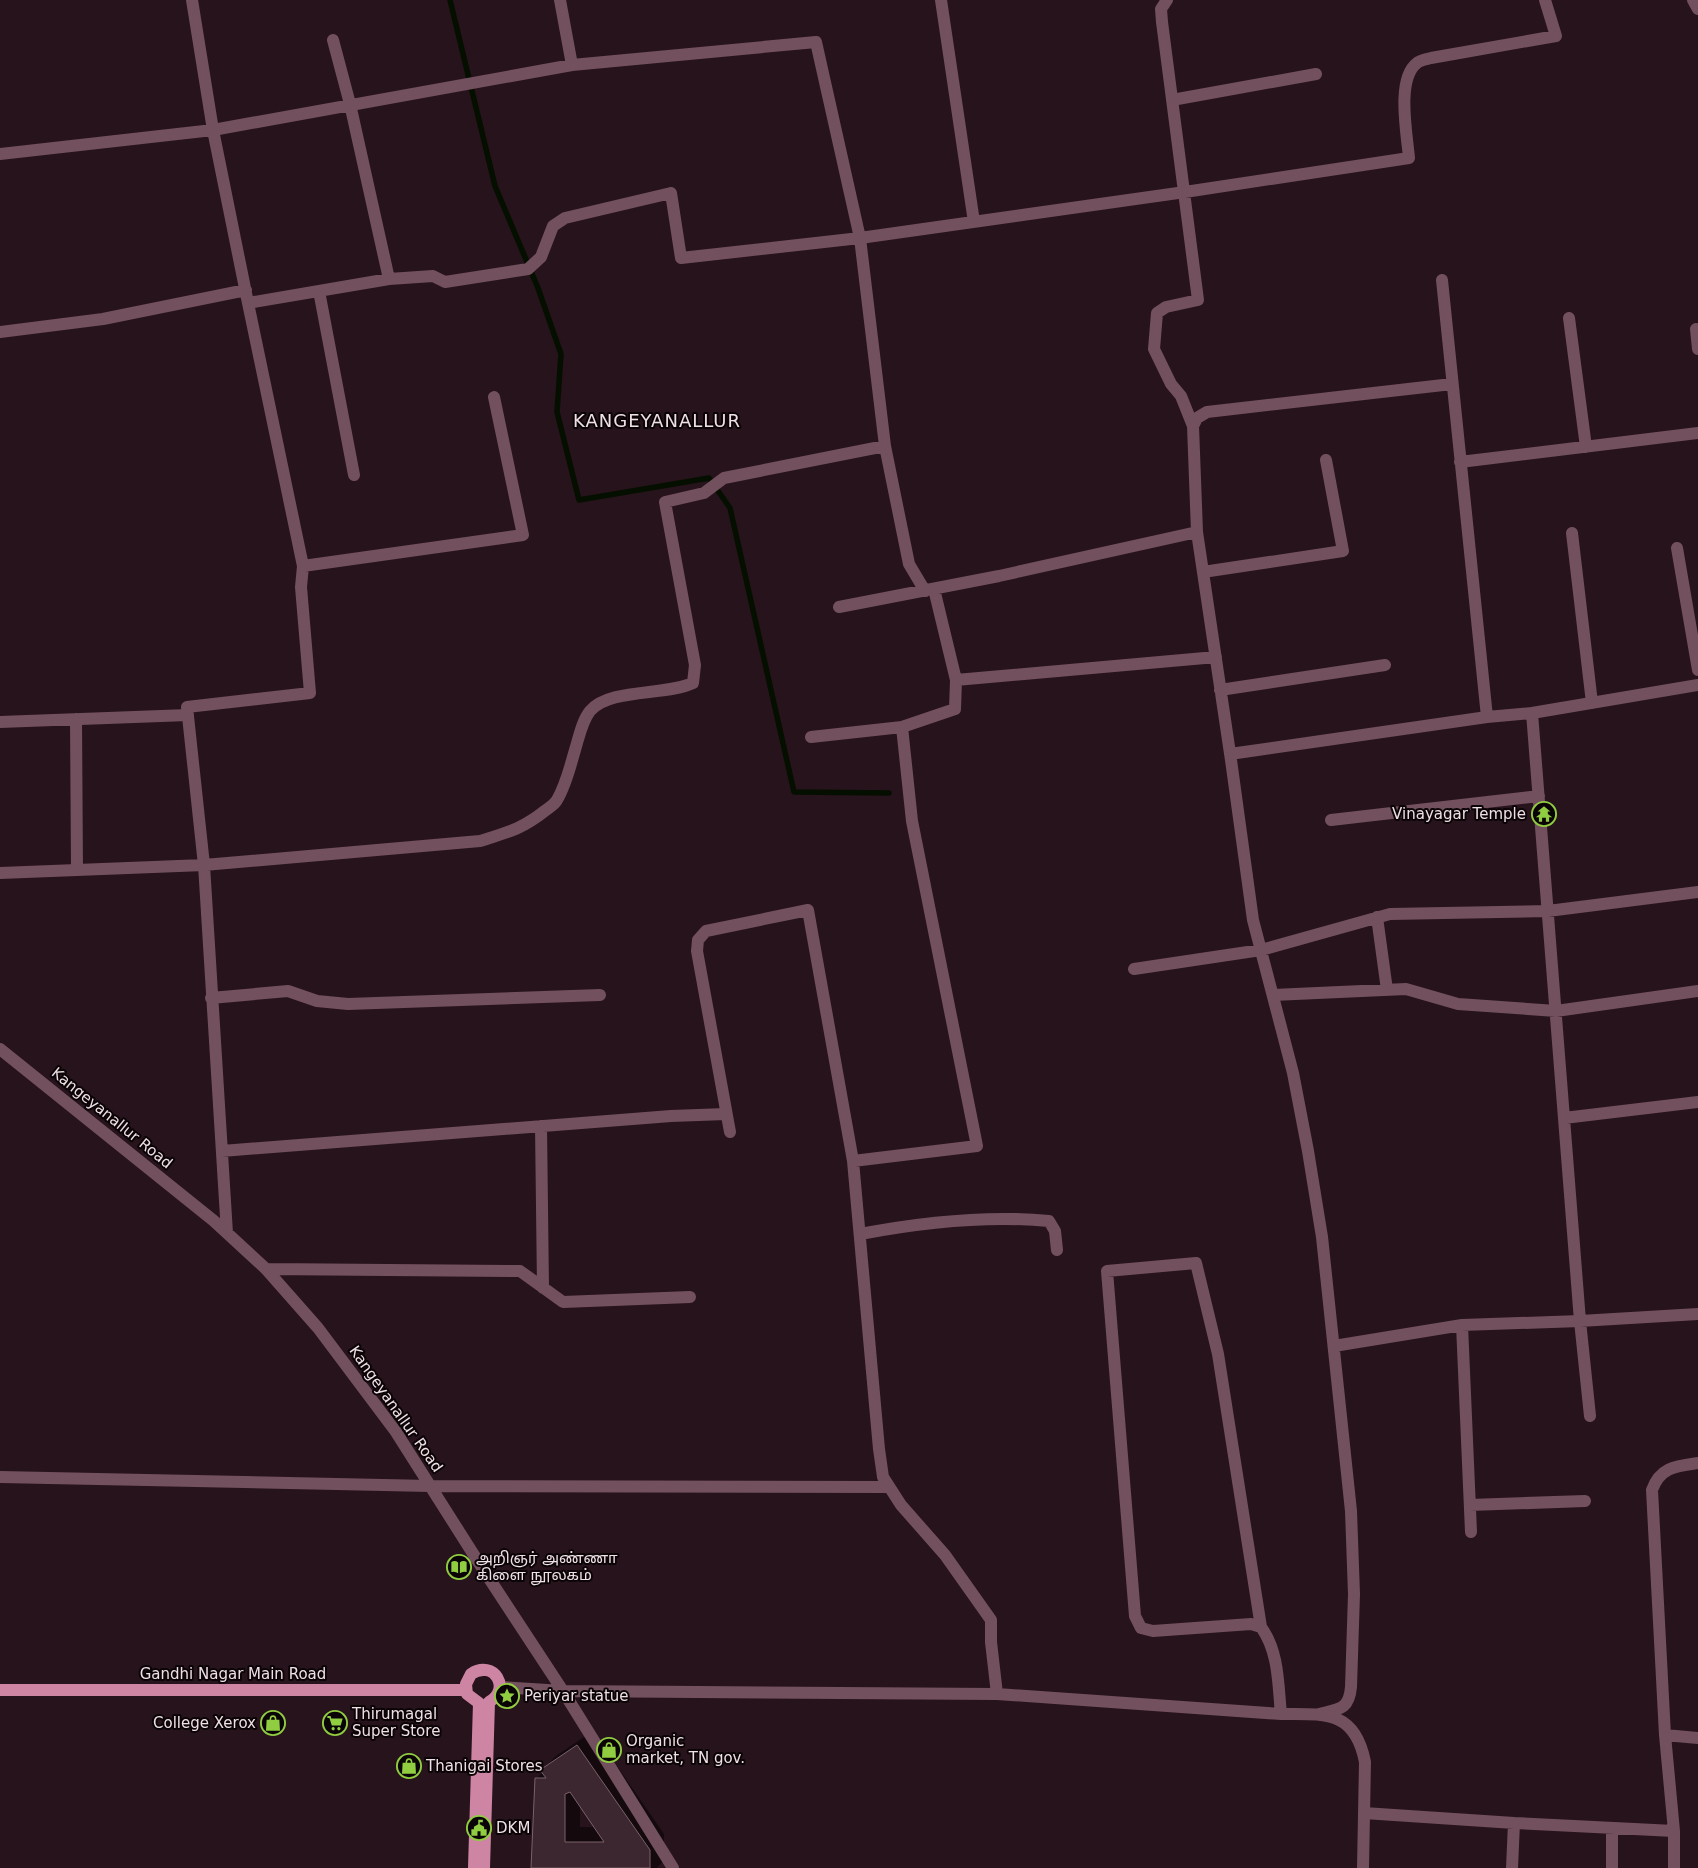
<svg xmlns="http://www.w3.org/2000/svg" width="1698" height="1868" font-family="'DejaVu Sans','Noto Sans Tamil',sans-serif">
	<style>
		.shadow { fill: #0007; fill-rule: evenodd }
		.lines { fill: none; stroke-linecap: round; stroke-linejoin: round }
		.stream { stroke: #050f00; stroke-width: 5.5 }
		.building { fill: #3c262f; stroke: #7a616b; fill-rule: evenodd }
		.minor { stroke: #73505e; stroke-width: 12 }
		.major { stroke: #cd85a3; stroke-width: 12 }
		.labels { text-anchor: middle; stroke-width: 4; stroke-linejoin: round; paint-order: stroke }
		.poi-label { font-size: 15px; fill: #efe0e5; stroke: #0b0406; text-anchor: start }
		.street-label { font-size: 15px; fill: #efe0e5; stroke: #0b0406 }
		.quarter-label { font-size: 18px; letter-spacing: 1px; fill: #efe0e5; stroke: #0b0406 }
	</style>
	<rect width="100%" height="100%" fill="#27131c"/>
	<path class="shadow" d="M593,1731L664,1834V1860L657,1868H532L536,1779L543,1772L542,1770L557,1755ZM580,1805L596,1827H580Z"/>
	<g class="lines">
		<path class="stream" d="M450,0L495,186L538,288L561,354L557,412L579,500L709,478L730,508L794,792L889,793"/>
	</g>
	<path class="building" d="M577,1745L650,1850V1868H531L535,1778H546L540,1770ZM570,1792L604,1842H565V1794Z"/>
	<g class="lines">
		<path class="minor" d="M192,0L213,130L572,65L816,42L860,238L681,258L671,193L565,218L553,226L541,257L528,269L445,282L433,276L389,279L248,303L303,566L523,535L494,397
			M560,0L572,65
			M941,0L974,222
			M1167,0L1161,9L1162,22L1198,300L1166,307L1157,313L1154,349L1171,384L1181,396L1193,426
			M1693,0L1698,9
			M333,40L350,104L389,279
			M1172,100L1316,74
			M0,154L213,130L248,303
			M319,291L354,475
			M1569,318L1586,447
			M1696,329L1698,349
			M0,332L103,319L246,290
			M1460,462L1698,433
			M1197,532L1231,760L1253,920L1293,1073L1308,1151L1322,1237L1351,1511L1354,1594L1351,1687C1349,1710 1339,1709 1319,1714
			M1572,533L1592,703
			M1677,548L1698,670
			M303,566L301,587L310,693L187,707L204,865L480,841C509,832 522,829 546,810C550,807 555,804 557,800C566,785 570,767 575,750C579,737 582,721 590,711C609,688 665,696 693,683L695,665L665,502L704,493L724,478L885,446
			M1203,572L1343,551L1326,460
			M934,589L956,680L1216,657
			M925,591L909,564L885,446L860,238L1185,192L1409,158C1407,134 1396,79 1417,63C1420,60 1427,59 1431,58L1556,36L1545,0
			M839,607L999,576L1197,532L1193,426L1197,418L1207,412L1452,384
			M1220,690L1385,665
			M1532,713L1698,685
			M1487,717L1532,713L1580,1321L1590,1416
			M76,719L77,870L204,865L227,1233
			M0,722L188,715
			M902,727L955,709L956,680
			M811,737L902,727L912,821L977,1146L853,1161
			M1230,754L1487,717L1442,280
			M1331,820L1539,796
			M0,873L77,870
			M1377,917L1387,990
			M1134,969L1261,950L1390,914L1548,911L1698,892
			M1273,995L1406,989L1458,1004L1556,1011L1698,991
			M211,998L288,991L317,1001L348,1004L600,995
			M0,1049L214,1221L266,1269L318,1328L396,1432L479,1563L563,1691L673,1868
			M1564,1118L1698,1102
			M541,1126L543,1288
			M730,1132L697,951L698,940L706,931L808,910L853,1161L879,1449L883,1477L901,1505L945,1555L991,1620V1642L997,1694
			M222,1151L671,1116L726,1114
			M860,1234C923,1222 986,1215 1049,1221L1055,1231L1057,1250
			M266,1269L520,1271L563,1302L690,1297
			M1462,1325L1471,1532
			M1334,1346L1462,1325L1580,1321L1698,1314
			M1698,1463C1676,1466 1660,1467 1652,1490L1665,1735L1698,1738
			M0,1477L430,1486L889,1487
			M1470,1505L1585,1501
			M1261,1627L1218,1354L1196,1263L1107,1271L1135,1616L1141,1628L1153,1631L1251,1624L1261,1627C1279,1652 1278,1684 1281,1714
			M500,1687L563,1691L997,1694L1281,1714C1325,1714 1355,1710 1365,1762L1363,1868
			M1665,1735L1674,1831V1868
			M1364,1813L1514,1823L1512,1868
			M1514,1823L1674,1831
			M1612,1828V1868"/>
		<path class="major" d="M0,1690H466
			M474,1868L479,1703L467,1694L466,1684L471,1674C494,1659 512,1689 489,1702L484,1868"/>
	</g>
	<defs>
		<symbol id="temple-ring" viewBox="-11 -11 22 22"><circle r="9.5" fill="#0b0406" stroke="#90cd40" stroke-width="1.5"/><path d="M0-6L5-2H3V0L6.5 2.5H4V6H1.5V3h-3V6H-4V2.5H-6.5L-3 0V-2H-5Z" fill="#90cd40"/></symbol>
		<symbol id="library-ring" viewBox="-11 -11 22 22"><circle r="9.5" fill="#0b0406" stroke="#90cd40" stroke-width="1.5"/><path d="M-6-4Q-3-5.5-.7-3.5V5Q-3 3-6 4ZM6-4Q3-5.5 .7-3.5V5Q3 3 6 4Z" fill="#90cd40"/></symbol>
		<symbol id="sight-ring" viewBox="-11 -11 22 22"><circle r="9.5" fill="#0b0406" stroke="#90cd40" stroke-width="1.5"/><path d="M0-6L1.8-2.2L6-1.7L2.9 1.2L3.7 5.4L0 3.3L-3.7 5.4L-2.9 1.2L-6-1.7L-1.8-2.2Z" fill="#90cd40"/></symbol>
		<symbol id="shop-ring" viewBox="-11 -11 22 22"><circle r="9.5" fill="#0b0406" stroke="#90cd40" stroke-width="1.5"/><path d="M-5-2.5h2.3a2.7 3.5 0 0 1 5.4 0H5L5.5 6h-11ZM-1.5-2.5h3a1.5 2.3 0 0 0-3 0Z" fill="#90cd40"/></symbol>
		<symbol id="supermarket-ring" viewBox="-11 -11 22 22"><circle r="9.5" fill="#0b0406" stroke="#90cd40" stroke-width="1.5"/><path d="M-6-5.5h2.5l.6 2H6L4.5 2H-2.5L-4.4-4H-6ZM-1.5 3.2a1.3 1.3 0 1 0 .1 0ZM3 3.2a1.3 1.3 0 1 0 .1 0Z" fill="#90cd40"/></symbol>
		<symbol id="civic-ring" viewBox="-11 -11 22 22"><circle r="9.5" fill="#0b0406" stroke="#90cd40" stroke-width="1.5"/><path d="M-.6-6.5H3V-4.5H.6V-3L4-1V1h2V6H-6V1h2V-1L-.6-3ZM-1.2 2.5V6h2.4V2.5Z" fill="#90cd40"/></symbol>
	</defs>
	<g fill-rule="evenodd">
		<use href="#temple-ring" x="1530" y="800" width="28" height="28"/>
		<use href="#library-ring" x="445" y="1553" width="28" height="28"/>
		<use href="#sight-ring" x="493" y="1682" width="28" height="28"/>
		<use href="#shop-ring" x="259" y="1709" width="28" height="28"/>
		<use href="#supermarket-ring" x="321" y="1709" width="28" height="28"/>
		<use href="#shop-ring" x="595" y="1736" width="28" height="28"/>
		<use href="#shop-ring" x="395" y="1752" width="28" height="28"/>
		<use href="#civic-ring" x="465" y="1814" width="28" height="28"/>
	</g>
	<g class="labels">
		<g class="poi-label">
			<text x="1526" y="819" text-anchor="end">Vinayagar Temple</text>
			<text x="476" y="1563">அறிஞர் அண்ணா<tspan x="476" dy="17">கிளை நூலகம்</tspan></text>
			<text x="524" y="1701">Periyar statue</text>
			<text x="352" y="1719">Thirumagal<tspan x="352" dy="17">Super Store</tspan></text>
			<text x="256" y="1728" text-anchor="end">College Xerox</text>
			<text x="626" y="1746">Organic<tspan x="626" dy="17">market, TN gov.</tspan></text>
			<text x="426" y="1771">Thanigai Stores</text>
			<text x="496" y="1833">DKM</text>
		</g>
		<g class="street-label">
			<text transform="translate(112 1118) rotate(39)" y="5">Kangeyanallur Road</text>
			<text transform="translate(396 1409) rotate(55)" y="5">Kangeyanallur Road</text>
			<text x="233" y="1679">Gandhi Nagar Main Road</text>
		</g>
		<g class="quarter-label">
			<text x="657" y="427">KANGEYANALLUR</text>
		</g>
	</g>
</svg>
